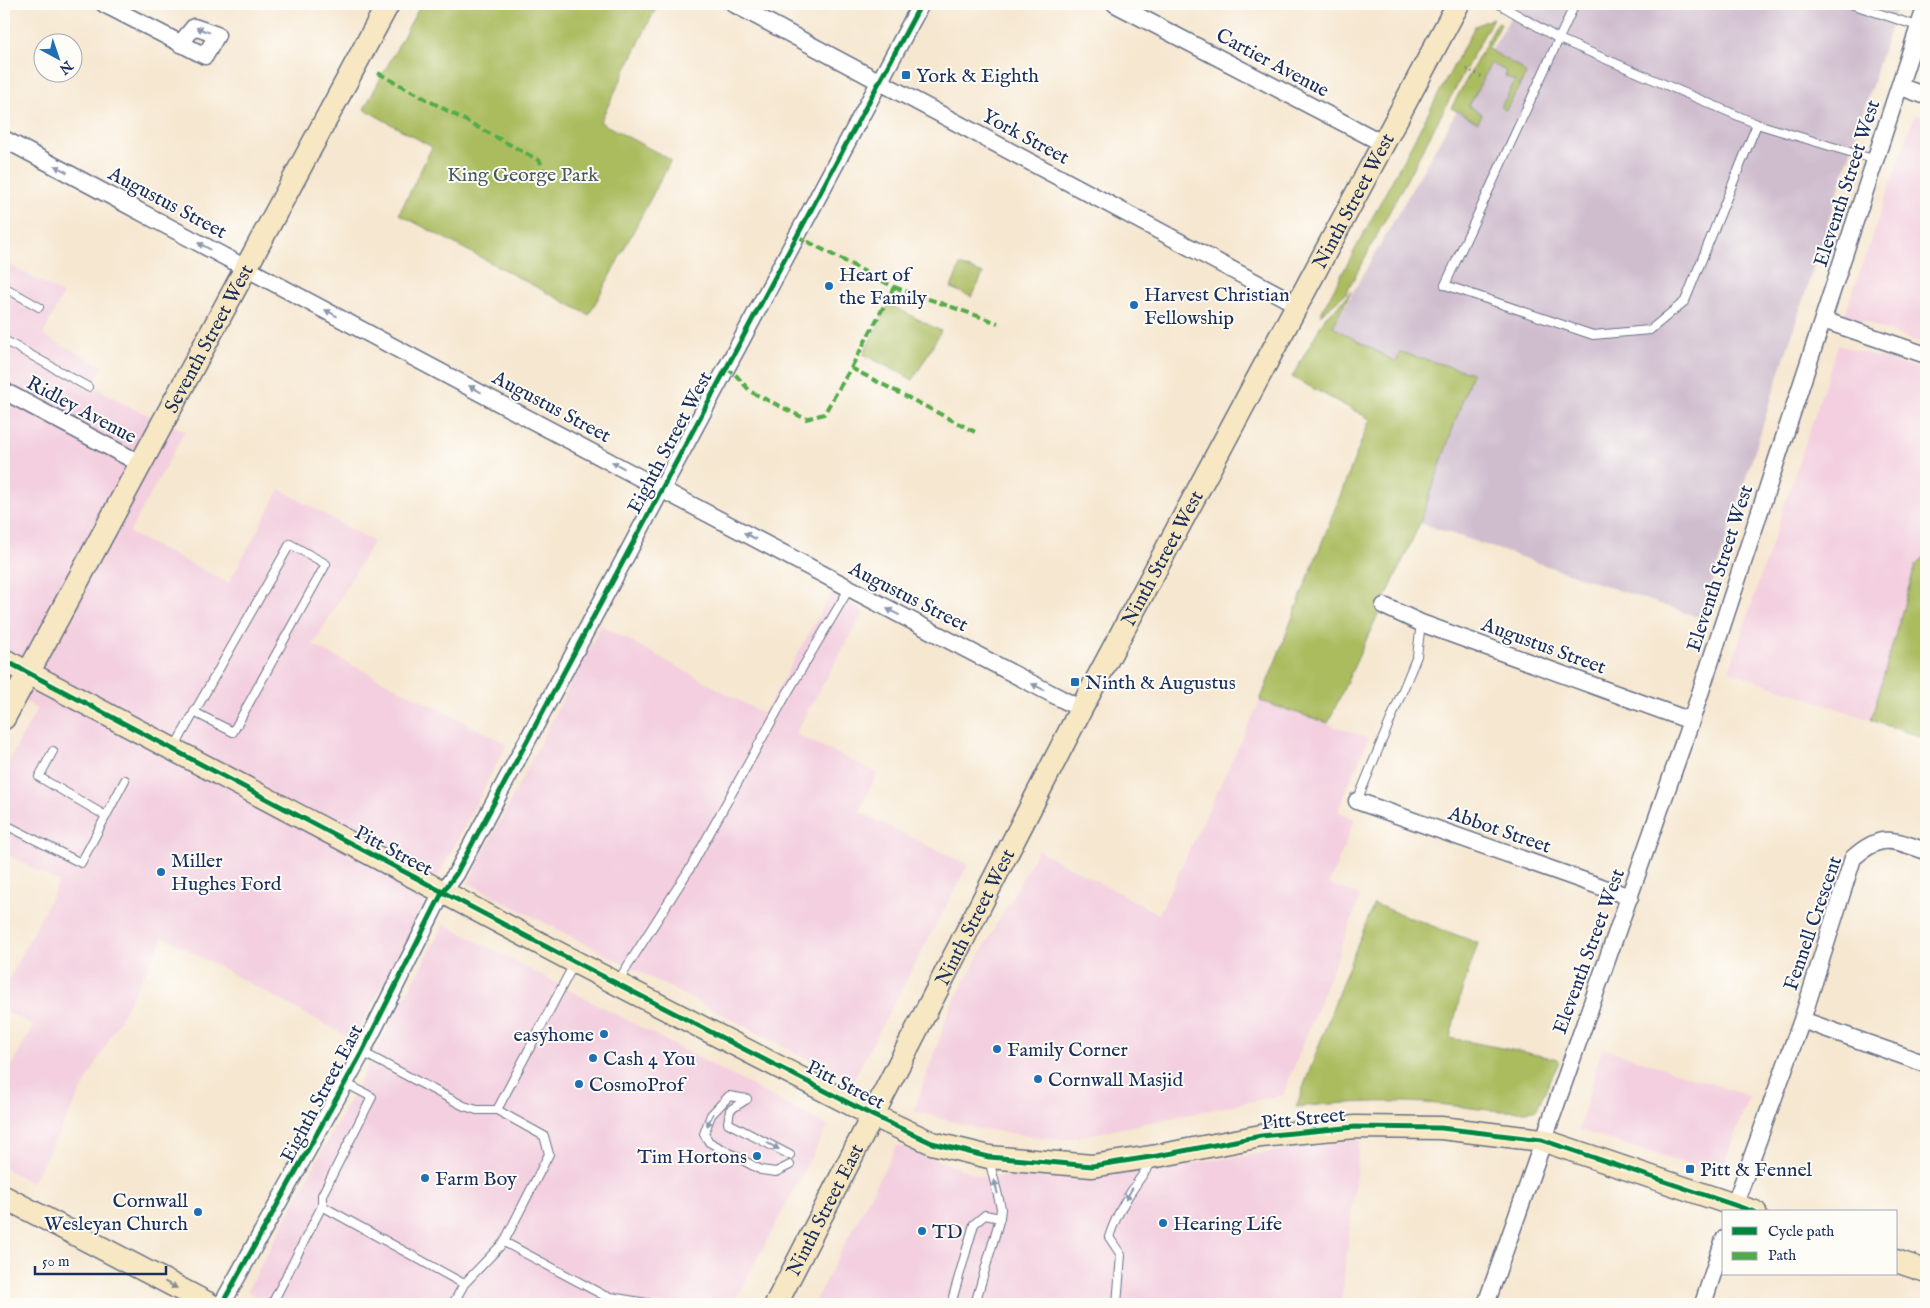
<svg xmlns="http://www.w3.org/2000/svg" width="1930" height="1308" font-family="'IM FELL English',serif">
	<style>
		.built { fill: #f3cfdf }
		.industrial { fill: #cfbdce }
		.green { fill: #abbc5f; stroke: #63765e }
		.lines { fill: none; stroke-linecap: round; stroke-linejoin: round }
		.lane-casing { stroke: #686f86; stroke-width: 10 }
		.street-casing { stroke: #686f86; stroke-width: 19 }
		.secondary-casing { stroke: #686f86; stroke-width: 25 }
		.path { stroke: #686f86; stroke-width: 3; stroke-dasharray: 1 4; stroke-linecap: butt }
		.lane { stroke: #fff; stroke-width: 8 }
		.street { stroke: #fff; stroke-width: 16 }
		.secondary { stroke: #f7e8c3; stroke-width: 22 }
		.quiet { stroke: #52ab49; stroke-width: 4; stroke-dasharray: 8 4; stroke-linecap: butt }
		.cycleway-casing { stroke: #fdfcf7; stroke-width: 8 }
		.cycleway { stroke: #00873e; stroke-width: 5 }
		.oneway { fill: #8d97ae }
		.oneway2 { fill: #898c90 }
		.poi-dot { fill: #1f6fb2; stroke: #fdfcf7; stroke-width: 2 }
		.labels { text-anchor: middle; stroke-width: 4; stroke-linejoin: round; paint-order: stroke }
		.street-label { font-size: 20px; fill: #1b2f5e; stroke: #fdfcf7 }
		.poi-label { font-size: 20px; fill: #1b2f5e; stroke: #fdfcf7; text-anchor: start }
		.park-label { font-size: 20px; fill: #46595e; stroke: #fdfcf7 }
	</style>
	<rect width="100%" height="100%" fill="#fdfcf7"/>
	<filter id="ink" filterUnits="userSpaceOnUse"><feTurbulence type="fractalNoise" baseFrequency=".02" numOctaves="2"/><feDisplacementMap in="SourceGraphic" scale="10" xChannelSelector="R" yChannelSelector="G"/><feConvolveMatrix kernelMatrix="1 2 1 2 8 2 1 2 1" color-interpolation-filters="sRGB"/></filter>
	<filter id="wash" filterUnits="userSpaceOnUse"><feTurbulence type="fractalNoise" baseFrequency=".0096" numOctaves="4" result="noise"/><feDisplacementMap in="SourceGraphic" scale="20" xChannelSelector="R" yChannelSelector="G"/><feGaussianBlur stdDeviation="1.12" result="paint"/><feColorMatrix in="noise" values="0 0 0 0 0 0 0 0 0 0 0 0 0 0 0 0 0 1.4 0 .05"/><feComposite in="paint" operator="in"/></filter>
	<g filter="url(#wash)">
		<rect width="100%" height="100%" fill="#f6e7d0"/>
		<path class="built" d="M1915,114L1926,118V345L1845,314Z
			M4,262L63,294L43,335L103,366L93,386L132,408L185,431L129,533L229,583L280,489L373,542L313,645L507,744L354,1040L164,937L32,1183L4,1168V1079L33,1026L4,1010V988L59,882L4,853V770L37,709L4,688Z
			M1838,345L1926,371V555L1915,566L1871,720L1729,671Z
			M831,594L864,612L795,734L878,773L859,812L968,865L852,1082L468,883L601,625L764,714Z
			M1260,701L1369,738L1338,811L1355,819L1329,884L1361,896L1283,1095L1063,1140L979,1129L914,1111L950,1008L1038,850L1159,914Z
			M444,924L828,1126L733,1304H271L247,1291Z
			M1602,1048L1749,1096L1720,1175L1579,1130Z
			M1360,1139L1341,1304H813L897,1145L983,1177L1068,1176L1138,1171Z"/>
		<path class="industrial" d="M1518,4H1898L1701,618L1420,523L1472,373L1400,353L1396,362L1333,327Z"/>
		<path class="green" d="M421,4H658L600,122L671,160L589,315L399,214L432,147L364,109Z
			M1493,18L1346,293L1320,315L1475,26Z
			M1498,22L1501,24L1488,49L1521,68L1526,74L1506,110L1501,107L1515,81L1505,76L1506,71L1491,63L1469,106L1482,114L1478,122L1451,108Z
			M960,265L983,274L972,297L951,288Z
			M1351,291L1333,327L1396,362L1400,352L1472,373L1420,523L1328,723L1260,701L1370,419L1292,377L1326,316L1339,306Z
			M889,304L941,331L913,380L863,354Z
			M1926,555V739L1871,720L1915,566Z
			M1374,904L1478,943L1460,997L1450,1038L1558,1059L1559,1062L1536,1110C1499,1115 1462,1105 1425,1103C1383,1100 1338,1103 1296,1107L1342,983Z"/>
	</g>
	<g filter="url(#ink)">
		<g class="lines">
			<defs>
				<path id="lane" d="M1499,4L1559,39L1757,124L1876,160
					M1575,4L1445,285L1593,335L1650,330L1685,301L1757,124
					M1851,4L1920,27
					M4,287L39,307
					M4,340L88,387
					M174,748L290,544L326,564L233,732L194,712
					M53,751L39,777L106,816
					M1357,801L1417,656L1421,623
					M4,824L81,863L125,780
					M618,981L692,865L785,697L849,589
					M362,1052L464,1106L477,1110H497
					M747,1099L729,1096L711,1115L704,1134L709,1142L761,1170L776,1172L790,1165
					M747,1099L730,1110L728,1123L790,1155
					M322,1206V1195L372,1097L345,1083
					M504,1242L549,1154L544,1136L497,1110L574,964
					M464,1284L504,1242L605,1296L652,1304
					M953,1297L974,1224L985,1215L1000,1218
					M272,1304L322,1206L464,1284L453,1304
					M975,1304L1000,1218L1001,1208L989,1159
					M1117,1304L1121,1255L1109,1237C1118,1209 1134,1186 1152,1162"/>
				<path id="street" d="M104,4L205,56L217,35L194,27L180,44
					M734,4L1298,305
					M1115,4L1384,144
					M1901,87L1926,96
					M4,139C362,330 720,522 1081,709
					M1823,320L1926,355
					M4,391L141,464
					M1384,606L1421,623L1691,721
					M1357,801L1630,897
					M1802,1020L1926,1064
					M1732,1212L1802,1020L1853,858C1882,832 1893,840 1926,851
					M222,1304L360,1056L442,893L456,874L921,4
					M1486,1304L1691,721L1926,5
					M1703,1304L1724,1239"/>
				<g id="secondary">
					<path d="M4,660L575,962L872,1115L932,1143L989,1157L1092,1166L1157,1156L1261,1136L1355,1127L1441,1128L1542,1140L1755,1212"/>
					<path id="s1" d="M4,718L388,4"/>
					<path d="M4,1197L209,1304"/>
					<path d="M1896,1261L1926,1271"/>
					<path id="s2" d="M776,1304L1081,709L1458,4"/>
				</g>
			</defs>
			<use href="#lane" class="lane-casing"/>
			<use href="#street" class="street-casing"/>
			<use href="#secondary" class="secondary-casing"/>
			<path class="path" d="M1467,69L1484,78"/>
			<use href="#lane" class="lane"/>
			<use href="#street" class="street"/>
			<use href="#secondary" class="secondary"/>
			<path class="quiet" d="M378,73L540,161L547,179
				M797,236L894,287L851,368
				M894,287L998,323
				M725,369L734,373L751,392L806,419L824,414L851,368L977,433"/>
			<defs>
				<path id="cycleway" d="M4,660L575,962L872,1115L932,1143L989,1157L1092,1166L1157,1156L1261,1136L1355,1127L1441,1128L1542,1140L1755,1212
					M222,1304L360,1056L442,893L456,874L921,4"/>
			</defs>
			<use href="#cycleway" class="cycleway-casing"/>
			<use href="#cycleway" class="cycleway"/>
		</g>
		<defs><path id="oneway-solid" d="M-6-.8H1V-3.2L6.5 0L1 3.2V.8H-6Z" transform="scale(1.25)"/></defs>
		<g class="oneway">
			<use href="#oneway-solid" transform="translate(203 30) rotate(-160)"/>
			<use href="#oneway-solid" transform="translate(61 169) rotate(-152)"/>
			<use href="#oneway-solid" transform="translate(204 246) rotate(-152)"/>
			<use href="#oneway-solid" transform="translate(331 313) rotate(-152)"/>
			<use href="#oneway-solid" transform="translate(475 389) rotate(-152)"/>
			<use href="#oneway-solid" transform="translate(618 465) rotate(-152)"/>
			<use href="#oneway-solid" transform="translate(750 536) rotate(-151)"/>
			<use href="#oneway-solid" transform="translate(893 612) rotate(-153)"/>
			<use href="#oneway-solid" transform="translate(1038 687) rotate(-153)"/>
			<use href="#oneway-solid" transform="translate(710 1120) rotate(116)"/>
			<use href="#oneway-solid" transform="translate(773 1146) rotate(29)"/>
			<use href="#oneway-solid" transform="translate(996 1187) rotate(-103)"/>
			<use href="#oneway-solid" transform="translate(1129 1194) rotate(120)"/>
		</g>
		<use class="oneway2" href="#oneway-solid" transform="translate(171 1285) rotate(28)"/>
	</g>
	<g class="poi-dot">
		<rect x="901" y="70" width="10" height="10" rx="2.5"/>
		<circle cx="829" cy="286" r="5"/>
		<circle cx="1134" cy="305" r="5"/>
		<rect x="1070" y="677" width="10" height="10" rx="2.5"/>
		<circle cx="161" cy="872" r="5"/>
		<circle cx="604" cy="1034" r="5"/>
		<circle cx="997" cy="1049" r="5"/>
		<circle cx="593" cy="1058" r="5"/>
		<circle cx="1038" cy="1079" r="5"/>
		<circle cx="579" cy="1084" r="5"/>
		<circle cx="757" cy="1156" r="5"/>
		<rect x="1685" y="1164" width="10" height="10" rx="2.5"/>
		<circle cx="425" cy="1178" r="5"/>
		<circle cx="198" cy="1212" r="5"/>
		<circle cx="1163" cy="1223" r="5"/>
		<circle cx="922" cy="1231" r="5"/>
	</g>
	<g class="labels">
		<g class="street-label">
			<text transform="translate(1273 62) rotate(28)" y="7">Cartier Avenue</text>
			<text transform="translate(1026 136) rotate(28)" y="7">York Street</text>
			<text transform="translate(1846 183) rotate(-72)" y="7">Eleventh Street West</text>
			<text dy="7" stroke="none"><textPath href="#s2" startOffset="1245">Ninth Street West</textPath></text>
			<text transform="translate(168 202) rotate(28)" y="7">Augustus Street</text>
			<text dy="7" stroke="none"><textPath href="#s1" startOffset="431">Seventh Street West</textPath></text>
			<text transform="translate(552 406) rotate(28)" y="7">Augustus Street</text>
			<text transform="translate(82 409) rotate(28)" y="7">Ridley Avenue</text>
			<text transform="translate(669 442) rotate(-62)" y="7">Eighth Street West</text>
			<text dy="7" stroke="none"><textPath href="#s2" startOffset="840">Ninth Street West</textPath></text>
			<text transform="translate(1719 568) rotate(-72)" y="7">Eleventh Street West</text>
			<text transform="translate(909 596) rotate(27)" y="7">Augustus Street</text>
			<text transform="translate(1544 645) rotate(20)" y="7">Augustus Street</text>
			<text transform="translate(1500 829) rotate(19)" y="7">Abbot Street</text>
			<text transform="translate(394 850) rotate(28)" y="7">Pitt Street</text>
			<text dy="7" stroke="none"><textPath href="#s2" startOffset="435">Ninth Street West</textPath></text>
			<text transform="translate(1812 923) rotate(-71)" y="7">Fennell Crescent</text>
			<text transform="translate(1588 951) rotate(-70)" y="7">Eleventh Street West</text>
			<text transform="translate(846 1084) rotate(27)" y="7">Pitt Street</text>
			<text transform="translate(321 1093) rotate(-62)" y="7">Eighth Street East</text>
			<text transform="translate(1303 1118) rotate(-6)" y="7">Pitt Street</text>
			<text dy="7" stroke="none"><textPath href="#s2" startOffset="106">Ninth Street East</textPath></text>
		</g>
		<g class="poi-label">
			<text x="916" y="82">York &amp; Eighth</text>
			<text x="839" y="281">Heart of<tspan x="839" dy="23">the Family</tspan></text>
			<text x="1144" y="301">Harvest Christian<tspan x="1144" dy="23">Fellowship</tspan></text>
			<text x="1085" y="689">Ninth &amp; Augustus</text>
			<text x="171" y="867">Miller<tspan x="171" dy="23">Hughes Ford</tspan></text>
			<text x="594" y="1041" text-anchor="end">easyhome</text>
			<text x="1007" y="1056">Family Corner</text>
			<text x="603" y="1065">Cash 4 You</text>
			<text x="1048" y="1086">Cornwall Masjid</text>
			<text x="589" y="1091">CosmoProf</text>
			<text x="747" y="1163" text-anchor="end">Tim Hortons</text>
			<text x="1700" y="1176">Pitt &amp; Fennel</text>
			<text x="435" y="1185">Farm Boy</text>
			<text x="188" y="1207" text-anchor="end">Cornwall<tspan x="188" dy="23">Wesleyan Church</tspan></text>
			<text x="1173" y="1230">Hearing Life</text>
			<text x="932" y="1238">TD</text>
		</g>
		<g class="park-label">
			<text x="523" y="181">King George Park</text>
		</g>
	</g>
	<rect width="1930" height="1308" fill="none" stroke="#fdfcf7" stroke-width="20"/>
	<rect x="1722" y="1210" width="175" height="65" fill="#fdfcf7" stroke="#a3aaba"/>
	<rect x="1732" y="1227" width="25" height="8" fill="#00873e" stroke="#a3aaba"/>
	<text x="1768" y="1236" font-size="15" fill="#1b2f5e">Cycle path</text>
	<rect x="1732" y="1252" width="25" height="8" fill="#52ab49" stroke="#a3aaba"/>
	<text x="1768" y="1260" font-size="15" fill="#1b2f5e">Path</text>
	<g transform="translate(58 58) rotate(140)"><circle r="24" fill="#fdfcf7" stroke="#a3aaba"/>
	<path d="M0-4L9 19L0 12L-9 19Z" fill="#1f6fb2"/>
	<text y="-8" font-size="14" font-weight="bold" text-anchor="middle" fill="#1b2f5e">N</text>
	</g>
	<path d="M35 1266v8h131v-8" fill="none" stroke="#1b2f5e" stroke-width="2.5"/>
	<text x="42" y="1266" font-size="15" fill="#1b2f5e" stroke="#fdfcf7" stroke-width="4" paint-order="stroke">50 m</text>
</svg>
